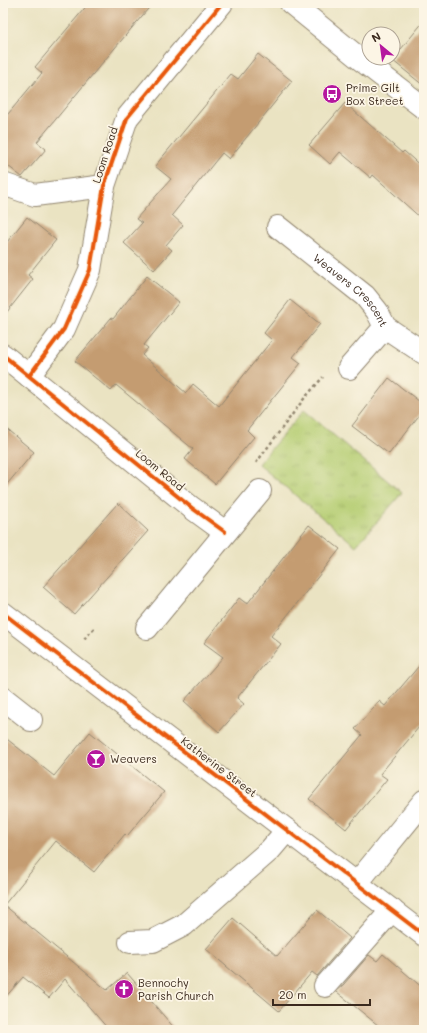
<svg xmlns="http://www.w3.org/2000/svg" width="427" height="1033" font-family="Mali,sans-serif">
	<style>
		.grass { fill: url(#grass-tufts); stroke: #787c48 }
		.building { fill: #c49c71 }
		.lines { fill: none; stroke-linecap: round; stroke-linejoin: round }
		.minor-casing { stroke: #928670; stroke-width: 24 }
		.path { stroke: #928670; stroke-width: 2.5; stroke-dasharray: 3 3; stroke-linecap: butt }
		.minor { stroke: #fff; stroke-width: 22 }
		.cycleway-casing { stroke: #fcf5e5; stroke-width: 6 }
		.cycleway { stroke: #e8590c; stroke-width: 4 }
		.labels { text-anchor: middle; stroke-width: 3.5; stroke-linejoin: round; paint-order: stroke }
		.poi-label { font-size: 11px; fill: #3b2a1e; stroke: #fcf5e5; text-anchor: start }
		.street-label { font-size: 11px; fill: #3b2a1e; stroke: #fcf5e5 }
	</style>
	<defs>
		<pattern id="grass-tufts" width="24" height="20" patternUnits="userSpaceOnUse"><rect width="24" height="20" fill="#b6ce73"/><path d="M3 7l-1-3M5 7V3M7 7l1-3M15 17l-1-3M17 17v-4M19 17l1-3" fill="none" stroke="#9db163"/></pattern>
	</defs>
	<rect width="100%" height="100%" fill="#fcf5e5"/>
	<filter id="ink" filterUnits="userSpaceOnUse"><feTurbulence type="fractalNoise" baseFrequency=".025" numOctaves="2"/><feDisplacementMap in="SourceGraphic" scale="8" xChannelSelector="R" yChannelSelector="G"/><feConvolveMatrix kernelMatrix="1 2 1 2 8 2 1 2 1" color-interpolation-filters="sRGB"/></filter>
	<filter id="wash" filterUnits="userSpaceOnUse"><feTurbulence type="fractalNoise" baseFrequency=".012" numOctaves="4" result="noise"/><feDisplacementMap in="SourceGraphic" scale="16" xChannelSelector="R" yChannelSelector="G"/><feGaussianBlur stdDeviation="0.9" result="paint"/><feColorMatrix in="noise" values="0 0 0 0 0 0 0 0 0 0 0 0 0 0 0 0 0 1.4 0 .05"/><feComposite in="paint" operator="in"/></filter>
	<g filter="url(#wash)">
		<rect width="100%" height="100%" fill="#eae3c2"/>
		<path class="grass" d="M304,410L402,493L356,546L258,464Z"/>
		<g id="blocks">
			<path class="building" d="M89,3H153L98,68L37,142L46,149L22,177L3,162V120L42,73L35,67Z
				M424,21V86L392,60Z
				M258,54L292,81L229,159L222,153L172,215L183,225L166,245L172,250L154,270L124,243L142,223L136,219L171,179L155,166L231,74L238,79Z
				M345,103L402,153L404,151L424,169V221L373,175L371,178L340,152L330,164L309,145Z
				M27,217L56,240L28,275L33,279L3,317V247Z
				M147,276L179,302L144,345L148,348L142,355L186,393L193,384L219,406L272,340L264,333L290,300L320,324L293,357L301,363L247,430L254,437L215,484L185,459L193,449L116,385L111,391L75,361L111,318L113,319Z
				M389,378L424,405V409L389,454L352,426Z
				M3,426L34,452L3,489Z
				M118,503L148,531L74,614L43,587Z
				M309,525L340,549L271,636L281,644L237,698L244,704L219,732L184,701L223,657L204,643L239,598L247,604Z
				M424,660V721L380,774L387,779L346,829L309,799L362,735L355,729L379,701L385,706Z
				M90,732L164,792L127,836L125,834L94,872L56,841L4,905L107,990L127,973L176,1030H109L65,979L49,998L23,977L3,1000V736L54,776Z
				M317,910L350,938L317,976L312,972L279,1011L206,949L233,918L277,956Z
				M383,954L424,989V1030H384L337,992L369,955L377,961Z"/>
		</g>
	</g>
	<g filter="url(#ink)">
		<use href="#blocks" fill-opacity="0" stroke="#928670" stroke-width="1"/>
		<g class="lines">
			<defs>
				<g id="minor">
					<path d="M291,3L360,59L424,108"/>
					<path d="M3,184L35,195L104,186"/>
					<path id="s1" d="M278,227L365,296L377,311L385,327L424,353"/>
					<path d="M3,355L192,508L225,532"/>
					<path d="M349,368L385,327"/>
					<path d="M29,376L64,329L90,270L104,186L127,118L222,3"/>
					<path d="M3,613L424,935"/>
					<path d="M147,628L260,491"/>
					<path d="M3,698L31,720"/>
					<path d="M357,883L424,801"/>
					<path d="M130,942L153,941L184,925L270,850L287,830"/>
					<path d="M325,986L392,910"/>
				</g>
			</defs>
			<use href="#minor" class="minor-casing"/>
			<path class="path" d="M256,463L303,400L323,377
				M84,639L94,628"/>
			<use href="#minor" class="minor"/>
			<defs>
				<path id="cycleway" d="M3,355L192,508L225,532
					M29,376L64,329L90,270L104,186L127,118L222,3
					M3,613L424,935"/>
			</defs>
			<use href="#cycleway" class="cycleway-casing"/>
			<use href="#cycleway" class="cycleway"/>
		</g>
	</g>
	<defs>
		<symbol id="bus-disc" viewBox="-11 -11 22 22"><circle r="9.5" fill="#b5179e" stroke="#fcf5e5"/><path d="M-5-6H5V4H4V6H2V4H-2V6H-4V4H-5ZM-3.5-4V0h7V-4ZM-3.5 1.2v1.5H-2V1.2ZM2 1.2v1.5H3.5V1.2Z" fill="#fff"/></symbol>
		<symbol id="bar-disc" viewBox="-11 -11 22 22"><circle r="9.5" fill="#b5179e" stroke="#fcf5e5"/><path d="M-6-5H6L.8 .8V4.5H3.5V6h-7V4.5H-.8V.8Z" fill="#fff"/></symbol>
		<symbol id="church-disc" viewBox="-11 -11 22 22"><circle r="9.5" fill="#b5179e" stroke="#fcf5e5"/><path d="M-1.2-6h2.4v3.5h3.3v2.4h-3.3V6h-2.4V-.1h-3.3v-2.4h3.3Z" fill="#fff"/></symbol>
	</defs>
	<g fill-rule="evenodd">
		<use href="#bus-disc" x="321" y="83" width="22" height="22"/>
		<use href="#bar-disc" x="85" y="748" width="22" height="22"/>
		<use href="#church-disc" x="113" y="978" width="22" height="22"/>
	</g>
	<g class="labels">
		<g class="poi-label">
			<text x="346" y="92">Prime Gilt<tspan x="346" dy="13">Box Street</tspan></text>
			<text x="110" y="763">Weavers</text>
			<text x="138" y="987">Bennochy<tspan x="138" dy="13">Parish Church</tspan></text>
		</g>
		<g class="street-label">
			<text transform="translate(105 155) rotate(-72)" y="4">Loom Road</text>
			<text dy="4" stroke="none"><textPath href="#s1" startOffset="97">Weavers Crescent</textPath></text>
			<text transform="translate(160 470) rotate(39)" y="4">Loom Road</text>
			<text transform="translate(219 767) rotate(37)" y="4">Katherine Street</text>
		</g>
	</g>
	<rect width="427" height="1033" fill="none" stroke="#fcf5e5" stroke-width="16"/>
	<g transform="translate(381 46) rotate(331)"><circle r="19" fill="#fcf5e5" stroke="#afa495"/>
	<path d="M0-3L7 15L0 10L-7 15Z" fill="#b5179e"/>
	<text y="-6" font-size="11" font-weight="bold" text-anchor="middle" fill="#3b2a1e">N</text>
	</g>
	<path d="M273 999v6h97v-6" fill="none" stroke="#3b2a1e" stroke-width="2"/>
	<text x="279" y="999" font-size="12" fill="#3b2a1e" stroke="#fcf5e5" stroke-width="3" paint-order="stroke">20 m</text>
</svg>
